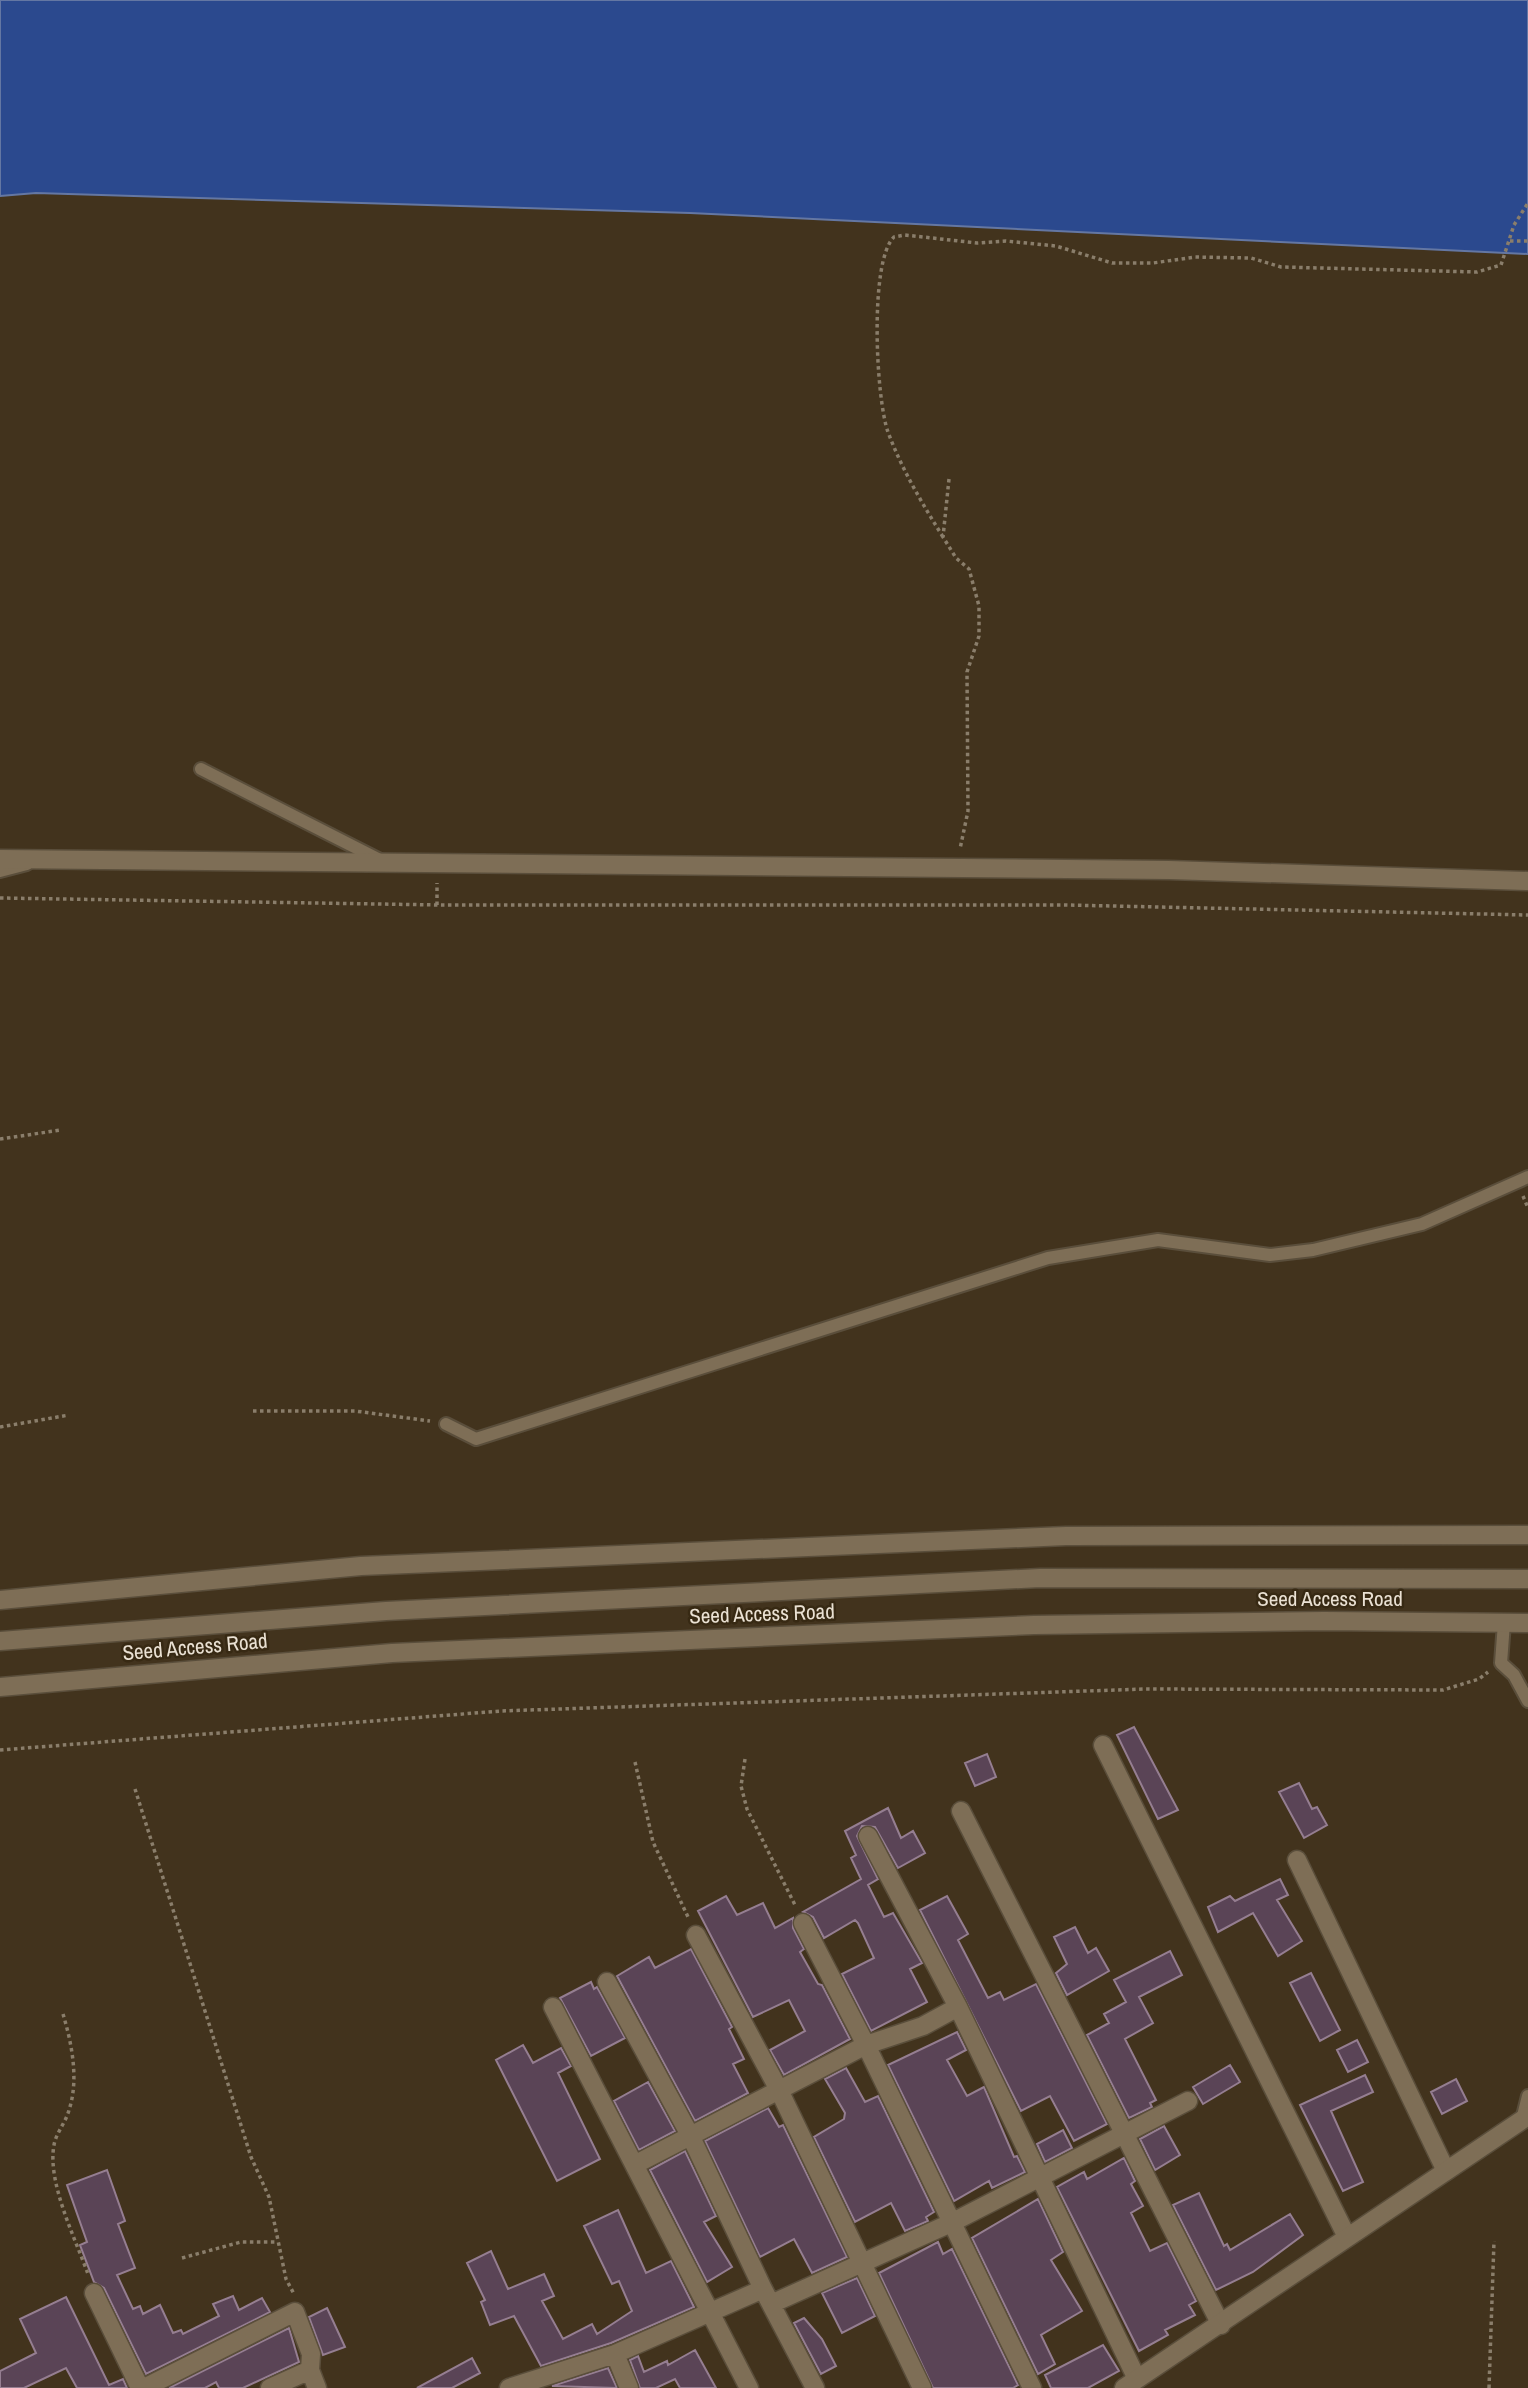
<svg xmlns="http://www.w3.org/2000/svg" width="1528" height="2388" font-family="'Archivo Narrow',sans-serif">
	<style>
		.water { fill: #2b498e; stroke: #6477a3; stroke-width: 2 }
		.building { fill: #5a4456; stroke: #957e91; stroke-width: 2 }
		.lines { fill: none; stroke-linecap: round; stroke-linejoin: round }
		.lane-casing { stroke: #5a4e3b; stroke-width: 16 }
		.street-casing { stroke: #5a4e3b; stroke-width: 21 }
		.secondary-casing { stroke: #5a4e3b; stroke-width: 21 }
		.path { stroke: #8a7e6b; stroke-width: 3.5; stroke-dasharray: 3.5 3.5; stroke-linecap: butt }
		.lane { stroke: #7e6e56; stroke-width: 12 }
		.street { stroke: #7e6e56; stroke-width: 18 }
		.secondary { stroke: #7e6e56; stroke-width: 18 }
		.labels { text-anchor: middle; stroke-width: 5; stroke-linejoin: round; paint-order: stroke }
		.street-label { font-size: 21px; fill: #eae1d3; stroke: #372913 }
	</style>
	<rect width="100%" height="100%" fill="#42331d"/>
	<path class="water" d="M0,0H1528V254L690,213L36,193L0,196Z"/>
	<path class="building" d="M1134,1727L1178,1810L1158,1819L1117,1735Z
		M987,1754L996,1777L975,1786L965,1763Z
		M1299,1783L1312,1809L1317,1807L1327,1825L1304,1838L1279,1792Z
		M888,1808L901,1838L913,1831L925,1853L898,1868L875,1827L862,1826L857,1836L878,1879L868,1885L884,1917L893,1913L922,1963L910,1969L927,2002L871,2031L842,1974L874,1958L858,1923L855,1920L824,1938L813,1917L803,1912L861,1879L851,1858L856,1855L845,1831Z
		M1280,1879L1288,1895L1277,1900L1302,1941L1278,1956L1253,1913L1218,1932L1208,1907L1230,1896L1235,1901Z
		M726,1896L737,1915L763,1903L775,1928L793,1918V1928L804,1949L800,1952L818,1984L822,1985L850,2039L784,2075L770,2050L805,2031L789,2000L753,2017L698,1911Z
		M947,1896L968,1934L958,1940L988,1998L1000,1992L1004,2000L1036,1984L1107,2124L1074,2141L1050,2096L1021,2111L920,1910Z
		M1075,1927L1088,1953L1096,1948L1109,1971L1067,1995L1056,1973L1067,1964L1054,1937Z
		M691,1949L732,2027L729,2029L744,2059L733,2064L748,2093L695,2121L617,1976L649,1957L655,1968Z
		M1170,1951L1182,1975L1139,1997L1153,2023L1125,2039L1156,2100L1150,2103L1152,2107L1129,2118L1087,2035L1109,2023L1104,2014L1126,2002L1114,1980Z
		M1311,1973L1340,2030L1320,2041L1290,1983Z
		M591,1982L594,1989L597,1987L625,2038L591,2056L560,1998Z
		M957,2032L966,2050L947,2060L967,2096L984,2087L1014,2157L1017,2156L1025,2172L992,2188L989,2181L954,2201L888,2065Z
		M1357,2040L1368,2062L1348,2072L1337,2050Z
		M523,2045L533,2063L561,2048L571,2066L558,2073L600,2159L557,2181L496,2060Z
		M1230,2065L1240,2082L1203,2104L1193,2087Z
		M846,2068L865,2102L878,2096L934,2212L926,2217L928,2221L905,2231L891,2203L855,2222L814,2137L844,2119L845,2113L825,2079Z
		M1365,2075L1373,2092L1331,2111L1363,2182L1343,2191L1300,2105Z
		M1456,2079L1467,2101L1442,2114L1431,2092Z
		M648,2082L675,2131L639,2150L614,2101Z
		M768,2108L779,2127L783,2125L847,2257L812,2273L794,2239L760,2257L705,2141Z
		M1164,2126L1180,2155L1155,2170L1140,2139Z
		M1063,2130L1072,2148L1045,2162L1037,2144Z
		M685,2151L716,2216L704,2222L732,2267L707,2282L650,2170Z
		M1124,2158L1135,2181L1131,2184L1143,2206L1131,2213L1150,2251L1167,2243L1196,2301L1189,2305L1195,2315L1165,2330L1168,2335L1139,2351L1057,2187L1084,2172L1087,2179Z
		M107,2170L125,2221L118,2224L135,2268L117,2275L133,2309L140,2306L143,2314L160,2305L173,2333L181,2330L183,2334L219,2316L213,2304L233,2296L239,2310L262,2298L270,2312L146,2374L104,2288L94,2282L80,2245L87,2242L67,2185Z
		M1199,2193L1224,2246L1227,2244L1230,2250L1290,2214L1303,2235L1253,2272L1216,2290L1173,2205Z
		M1038,2199L1063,2252L1051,2260L1082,2311L1041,2335L1055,2364L1038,2374L972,2238Z
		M618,2210L646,2273L671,2261L694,2307L611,2343L541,2366L514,2316L490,2325L481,2302L485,2300L467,2263L491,2251L508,2289L544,2274L554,2296L542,2301L563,2339L592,2324L597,2334L632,2311L619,2281L612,2284L584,2226Z
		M938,2242L943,2254L952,2249L1018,2385L1013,2388H933L879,2273Z
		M857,2278L875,2316L842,2333L822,2293Z
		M66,2297L109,2385L123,2379L127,2388H77L66,2368L24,2388H0V2371L36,2353L20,2319Z
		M327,2308L345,2347L323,2355L309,2317Z
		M804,2318L822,2339L836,2366L821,2374L794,2323Z
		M289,2328L299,2362L243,2388H219L216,2382L205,2388H169Z
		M1103,2345L1119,2371L1088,2388H1051L1045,2375Z
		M695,2350L716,2388H680L675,2379L656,2388H640L630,2360L638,2356L644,2372L667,2361L668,2365Z
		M472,2358L480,2373L452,2388H417Z
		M608,2368L617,2388L552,2386Z"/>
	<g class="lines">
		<defs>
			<path id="lane" d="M201,769L382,861
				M0,871L27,864
				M446,1424L476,1439L1048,1258L1158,1240L1270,1255L1313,1250L1422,1224L1528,1177
				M1504,1623L1501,1663L1514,1675L1528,1701
				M1522,2120L1528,2096"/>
			<path id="street" d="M0,859L1169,870L1528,881
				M1103,1745L1347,2237
				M961,1811L1221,2325
				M868,1836L958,2007
				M1297,1860L1446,2171
				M803,1923L866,2045L1032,2388
				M696,1935L779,2090L922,2388
				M607,1982L691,2137L763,2289L815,2388
				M553,2007L749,2388
				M636,2164L866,2045L923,2026L958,2007L1137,2379
				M94,2293L140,2388
				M771,2304L951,2223L1188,2101
				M615,2354L629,2388
				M144,2388L295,2312L311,2354L310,2370L317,2388
				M270,2388L310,2370
				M509,2388L615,2354L763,2289"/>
			<path id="secondary" d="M0,1600L361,1566L1066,1536L1528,1535
				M0,1641L386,1611L1040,1578L1528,1579
				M0,1687L392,1653L1034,1625L1324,1621L1528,1623
				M1124,2388L1528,2116"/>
		</defs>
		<use href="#lane" class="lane-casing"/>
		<use href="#street" class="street-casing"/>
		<use href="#secondary" class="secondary-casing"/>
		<path class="path" d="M1510,241H1528
			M949,479L943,537L956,558L969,569L979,606V636L967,672L968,811L960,849
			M943,537C922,503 902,470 888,432C876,399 869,261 894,237L905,235L977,243L1006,241L1056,246L1112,263H1153L1195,257L1251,258L1281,267L1477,272L1501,265L1514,225L1528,203
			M0,898L441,905H1066L1528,915
			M437,905V883
			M0,1139L61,1130
			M1523,1196L1528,1208
			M253,1411H355L430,1421
			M0,1427L69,1415
			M0,1750L501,1711L1145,1689L1443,1690L1479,1679L1488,1672
			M745,1759L741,1786L747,1809L795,1905
			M635,1762L653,1842L688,1917
			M135,1789L251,2157L269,2197L286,2279L294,2294
			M63,2014C72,2044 79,2080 69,2110C66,2122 56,2133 54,2145C47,2182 75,2238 88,2274
			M182,2258L241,2242H277
			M1489,2388L1494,2241"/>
		<use href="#lane" class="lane"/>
		<use href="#street" class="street"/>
		<use href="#secondary" class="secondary"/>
	</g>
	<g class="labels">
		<g class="street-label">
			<text x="1330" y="1606">Seed Access Road</text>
			<text transform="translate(762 1614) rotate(-2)" y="7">Seed Access Road</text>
			<text transform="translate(195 1647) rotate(-5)" y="7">Seed Access Road</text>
		</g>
	</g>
</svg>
